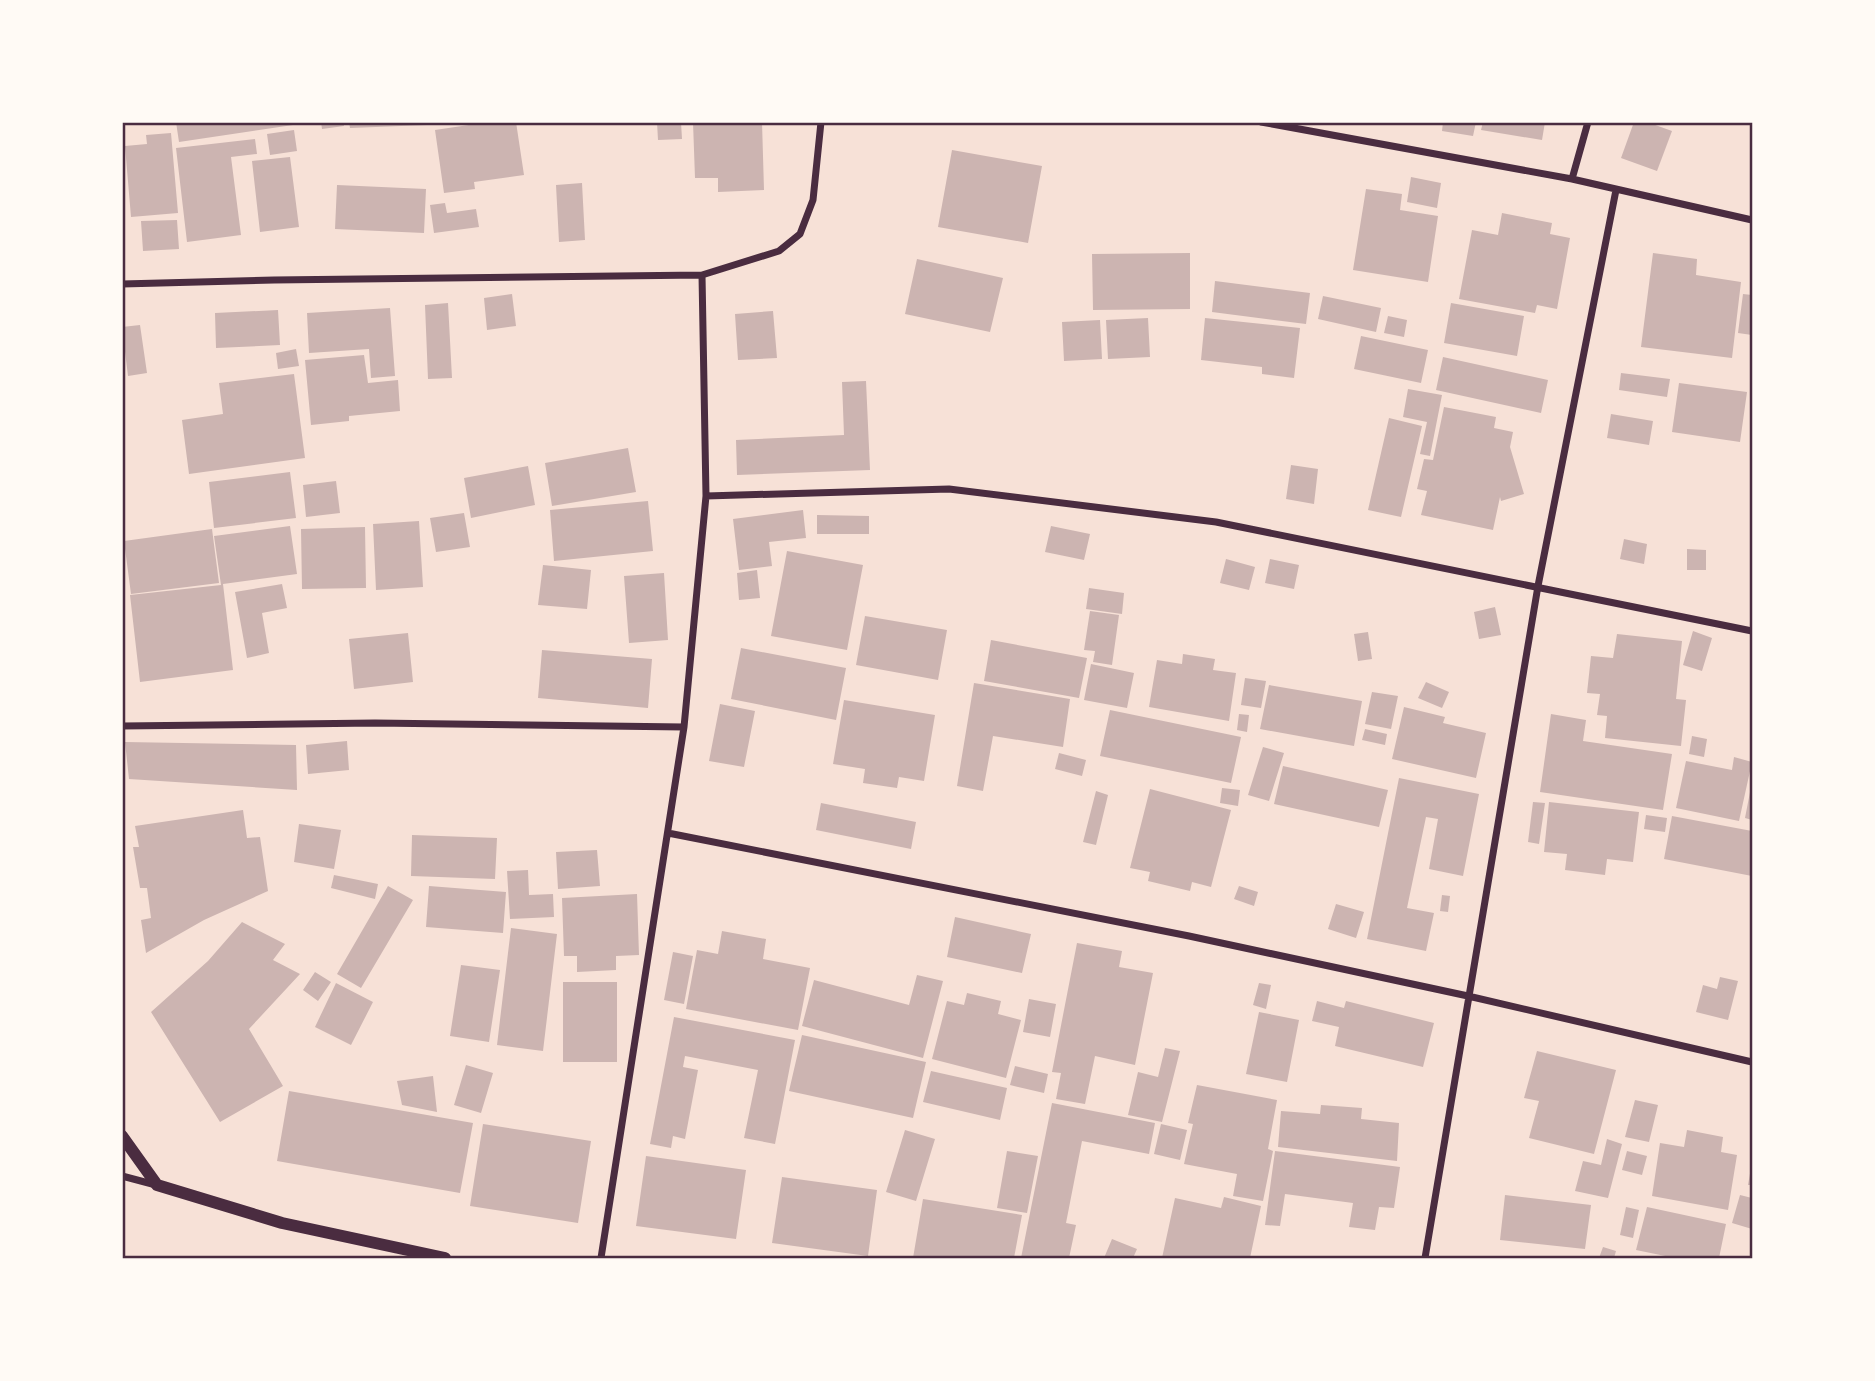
<svg xmlns="http://www.w3.org/2000/svg" width="1875" height="1381" font-family="Merriweather,serif">
	<style>
		.building { fill: #ccb4b1 }
		.lines { fill: none; stroke-linecap: round; stroke-linejoin: round }
		.minor { stroke: #4a2c40; stroke-width: 7 }
		.tertiary { stroke: #4a2c40; stroke-width: 12 }
		.neatline { fill: none; stroke: #4a2c40; stroke-width: 2.5 }
	</style>
	<rect width="100%" height="100%" fill="#f7e1d7"/>
	<path class="building" d="M176,122H293V125L179,142Z
		M321,122H343L344,126L322,129Z
		M349,122H427V125L350,128Z
		M489,122H516L524,175L474,182L475,189L444,193L435,130Z
		M657,122H681L682,139L658,140Z
		M693,122H762L764,190L718,192V178H695Z
		M1443,122H1476L1473,136L1442,131Z
		M1483,122H1545L1542,140L1481,130Z
		M1634,122H1647L1672,131L1657,171L1621,158Z
		M294,130L297,151L270,155L267,134Z
		M171,133L178,213L131,217L125,146L147,144L146,135Z
		M255,139L257,154L231,157L241,235L187,242L176,148Z
		M952,150L1042,166L1028,243L938,227Z
		M290,157L299,227L260,232L252,161Z
		M1411,177L1441,183L1437,208L1407,202Z
		M582,183L585,240L559,242L556,185Z
		M337,185L426,189L424,233L335,229Z
		M1366,189L1402,194L1400,210L1438,216L1428,282L1353,270Z
		M445,203L447,213L476,209L479,227L434,233L430,205Z
		M1502,213L1552,223L1550,234L1570,238L1557,309L1537,305L1535,313L1459,299L1472,230L1498,235Z
		M177,220L179,249L143,251L141,221Z
		M1190,253V309L1093,310L1092,254Z
		M1653,253L1697,259L1696,275L1741,282L1732,358L1641,347Z
		M917,259L1003,278L990,332L905,314Z
		M1215,281L1310,293L1306,324L1212,312Z
		M512,294L516,326L487,330L484,298Z
		M1743,294L1752,295V335L1738,333Z
		M1323,296L1381,308L1376,332L1318,319Z
		M448,303L452,378L428,379L425,305Z
		M1451,303L1524,316L1517,356L1444,343Z
		M390,308L395,376L371,378L369,349L309,353L307,313Z
		M278,310L280,345L216,348L215,313Z
		M773,311L777,358L738,360L735,314Z
		M1388,316L1407,320L1404,337L1384,333Z
		M1148,318L1150,357L1108,359L1106,320Z
		M1205,318L1300,328L1294,378L1262,374V367L1201,360Z
		M1100,320L1102,359L1064,361L1062,322Z
		M140,325L147,373L128,376L122,327Z
		M1361,336L1428,350L1421,383L1354,369Z
		M296,349L299,366L278,369L276,353Z
		M364,355L368,383L398,380L400,411L349,416V421L311,425L305,360Z
		M1443,357L1548,380L1541,413L1436,390Z
		M1621,373L1670,379L1667,397L1619,390Z
		M294,374L305,458L189,474L182,420L223,414L219,383Z
		M866,381L870,470L737,475L736,440L844,435L842,382Z
		M1679,383L1747,392L1740,442L1672,432Z
		M1408,389L1442,395L1430,456L1420,454L1427,422L1403,417Z
		M1444,407L1496,417L1494,428L1513,432L1510,447L1524,494L1501,501L1500,497L1493,530L1421,515L1427,491L1417,489L1424,459L1433,460Z
		M1611,414L1653,421L1649,445L1607,438Z
		M1389,418L1422,426L1401,517L1368,510Z
		M628,448L636,492L552,506L545,463Z
		M1291,465L1318,469L1314,504L1286,499Z
		M528,466L535,505L471,518L464,478Z
		M290,472L296,518L214,528L209,482Z
		M336,481L340,513L306,517L303,485Z
		M648,501L653,551L554,561L550,510Z
		M803,510L806,538L769,542L772,566L739,570L733,519Z
		M464,513L470,547L436,552L430,518Z
		M817,515L869,516V534H817Z
		M419,521L423,587L376,590L373,524Z
		M290,526L297,574L223,584L233,670L140,682L130,595L221,585L214,536Z
		M1051,526L1090,534L1084,560L1045,552Z
		M365,527L366,588L302,589L301,529Z
		M212,529L219,583L131,594L124,541Z
		M1624,539L1647,544L1644,564L1620,559Z
		M1687,549L1706,550V570H1687Z
		M787,551L863,565L847,650L771,636Z
		M1226,559L1255,567L1249,590L1220,583Z
		M1270,559L1299,565L1294,589L1265,583Z
		M543,565L591,570L587,609L538,605Z
		M757,570L760,598L739,600L737,573Z
		M664,573L668,640L629,643L624,576Z
		M282,584L287,608L262,613L269,653L247,658L235,592Z
		M1089,588L1124,593L1122,614L1086,609Z
		M1495,607L1501,635L1479,639L1474,612Z
		M1090,611L1119,615L1112,665L1093,662L1095,651L1084,650Z
		M865,616L947,630L938,680L856,665Z
		M1693,631L1712,638L1702,671L1683,665Z
		M1368,632L1372,659L1358,661L1354,634Z
		M408,633L413,682L354,689L349,639Z
		M1617,634L1682,641L1676,699L1686,700L1681,746L1605,738L1607,716L1597,715L1600,694L1587,693L1591,656L1613,658Z
		M991,640L1087,658L1079,698L984,681Z
		M741,648L846,668L836,720L731,699Z
		M542,650L652,659L648,708L538,698Z
		M1183,654L1215,659L1213,670L1236,673L1229,721L1149,707L1157,660L1182,664Z
		M1091,664L1134,673L1127,708L1084,700Z
		M1245,678L1266,681L1261,708L1241,705Z
		M1426,682L1449,692L1442,708L1418,698Z
		M974,683L1070,699L1063,747L993,736L983,791L957,786Z
		M1269,685L1362,701L1354,746L1260,729Z
		M1372,692L1398,696L1391,729L1365,724Z
		M844,700L935,715L924,781L899,777L897,788L863,783L865,769L833,764Z
		M720,704L755,711L744,767L709,761Z
		M1404,707L1445,717L1443,723L1486,733L1476,778L1392,759Z
		M1110,710L1241,737L1231,783L1100,756Z
		M1239,714L1249,715L1247,732L1237,730Z
		M1551,714L1586,720L1583,741L1672,754L1663,810L1540,792Z
		M1365,729L1387,734L1385,745L1362,740Z
		M1692,736L1707,739L1704,757L1689,754Z
		M347,741L349,770L308,774L306,745Z
		M125,742L296,745L297,790L129,779Z
		M1263,747L1284,753L1269,801L1248,795Z
		M1059,753L1086,760L1082,776L1055,769Z
		M1734,757L1752,762L1739,821L1676,808L1686,761L1732,770Z
		M1283,766L1388,790L1379,827L1274,804Z
		M1399,778L1479,794L1463,876L1429,869L1438,819L1426,817L1407,908L1434,913L1426,951L1367,939Z
		M1751,787H1752V820L1745,818Z
		M1222,788L1240,790L1238,806L1220,803Z
		M1150,789L1231,810L1211,887L1192,882L1190,891L1148,881L1150,872L1130,868Z
		M1096,791L1108,795L1096,845L1083,842Z
		M1533,802L1545,803L1539,844L1528,842Z
		M1549,802L1639,812L1633,862L1607,859L1605,875L1565,870L1567,854L1544,852Z
		M821,803L916,822L911,849L816,830Z
		M243,810L247,838L260,837L268,891L204,920L146,953L141,920L151,918L147,888H140L133,847H139L135,826Z
		M1646,815L1667,818L1665,832L1644,829Z
		M1672,816L1752,831V876L1664,859Z
		M299,824L341,830L334,869L294,862Z
		M412,835L497,838L495,879L411,876Z
		M597,850L600,886L558,889L556,852Z
		M528,870L529,895L553,894L554,917L510,919L507,871Z
		M334,875L378,884L375,899L331,888Z
		M388,886L413,900L361,988L337,974Z
		M429,886L506,892L503,933L426,927Z
		M1239,886L1258,892L1254,906L1234,899Z
		M637,894L639,955L616,956V970L577,972V956H564L562,898Z
		M1442,895L1450,896L1448,912L1440,911Z
		M1336,904L1364,912L1356,938L1328,929Z
		M955,917L1031,934L1022,973L947,957Z
		M242,922L285,944L273,960L300,974L249,1029L283,1086L220,1122L151,1012L208,961Z
		M511,928L557,934L543,1051L497,1045Z
		M722,931L766,939L763,959L810,968L798,1030L686,1009L697,950L718,954Z
		M1077,943L1122,951L1119,967L1153,973L1135,1065L1095,1056L1085,1104L1056,1099L1061,1073L1052,1072Z
		M673,952L693,956L684,1004L664,1000Z
		M461,965L500,970L489,1042L450,1036Z
		M315,972L331,982L318,1001L303,990Z
		M917,975L943,981L923,1058L802,1026L814,980L909,1005Z
		M1720,977L1738,981L1728,1020L1696,1012L1703,985L1717,989Z
		M563,982H617V1062H563Z
		M336,983L373,1002L351,1045L315,1027Z
		M1259,983L1271,985L1266,1009L1253,1005Z
		M967,993L1001,1001L998,1014L1021,1020L1006,1078L932,1059L947,1001L964,1005Z
		M1029,999L1056,1004L1050,1037L1023,1032Z
		M1317,1001L1344,1008L1346,1001L1434,1023L1423,1067L1335,1046L1339,1027L1312,1021Z
		M1259,1012L1299,1020L1287,1082L1246,1074Z
		M674,1017L795,1040L775,1144L744,1138L758,1070L685,1056L683,1067L698,1070L685,1139L673,1136L671,1148L650,1144Z
		M802,1035L926,1062L913,1118L789,1091Z
		M1165,1048L1180,1051L1162,1122L1128,1115L1138,1072L1158,1077Z
		M1537,1051L1616,1070L1594,1154L1529,1138L1539,1101L1524,1098Z
		M466,1065L493,1073L481,1113L454,1105Z
		M1015,1066L1048,1074L1044,1093L1010,1085Z
		M931,1071L1007,1088L1000,1120L923,1102Z
		M433,1076L437,1112L402,1105L397,1081Z
		M1197,1085L1277,1100L1268,1149L1273,1151L1263,1201L1233,1196L1237,1174L1184,1164L1193,1124L1188,1123Z
		M289,1091L473,1123L460,1193L277,1161Z
		M1635,1100L1658,1105L1649,1142L1625,1137Z
		M1052,1103L1155,1123L1149,1154L1082,1141L1066,1223L1076,1225L1069,1258H1021Z
		M1321,1105L1362,1108L1361,1119L1399,1123L1397,1161L1278,1147L1281,1111L1320,1114Z
		M483,1124L591,1141L578,1223L470,1206Z
		M1161,1124L1187,1130L1180,1160L1154,1154Z
		M905,1130L935,1139L916,1201L886,1192Z
		M1687,1130L1723,1137L1721,1152L1737,1155L1728,1210L1652,1196L1660,1143L1684,1147Z
		M1607,1139L1622,1144L1608,1198L1575,1191L1583,1161L1601,1165Z
		M1007,1151L1038,1156L1027,1213L997,1208Z
		M1275,1151L1400,1167L1394,1208L1379,1207L1375,1230L1349,1227L1353,1203L1285,1194L1280,1226L1265,1225Z
		M1627,1151L1647,1156L1642,1175L1622,1170Z
		M646,1156L746,1170L736,1239L636,1226Z
		M1751,1168H1752V1185H1748Z
		M782,1177L877,1190L868,1256L772,1243Z
		M1505,1195L1591,1205L1585,1249L1500,1240Z
		M1740,1195L1752,1198V1229L1732,1223Z
		M1224,1197L1261,1206L1250,1258H1162L1175,1198L1221,1208Z
		M923,1199L1022,1215L1014,1258H913Z
		M1626,1207L1639,1210L1633,1238L1620,1235Z
		M1647,1207L1726,1224L1719,1258H1675L1636,1250Z
		M1112,1239L1137,1249L1133,1258H1104Z
		M1603,1247L1616,1251L1614,1258H1599Z"/>
	<g class="lines">
		<path class="minor" d="M1261,122L1572,179L1752,220
			M1572,179L1588,122
			M702,275L779,251L800,234L813,200L821,122
			M122,284L274,280L702,275L706,496L684,727L601,1258
			M706,496L949,489L1216,522L1752,631
			M122,726L375,723L684,727
			M668,833L1189,936L1468,996L1752,1062
			M122,1176L156,1185
			M1425,1258L1538,586L1616,190"/>
		<path class="tertiary" d="M122,1136L157,1185L282,1223L445,1258"/>
	</g>
	<rect width="1875" height="1381" fill="none" stroke="#fffaf5" stroke-width="248"/>
	<rect x="124" y="124" width="1627" height="1133" class="neatline"/>
</svg>
